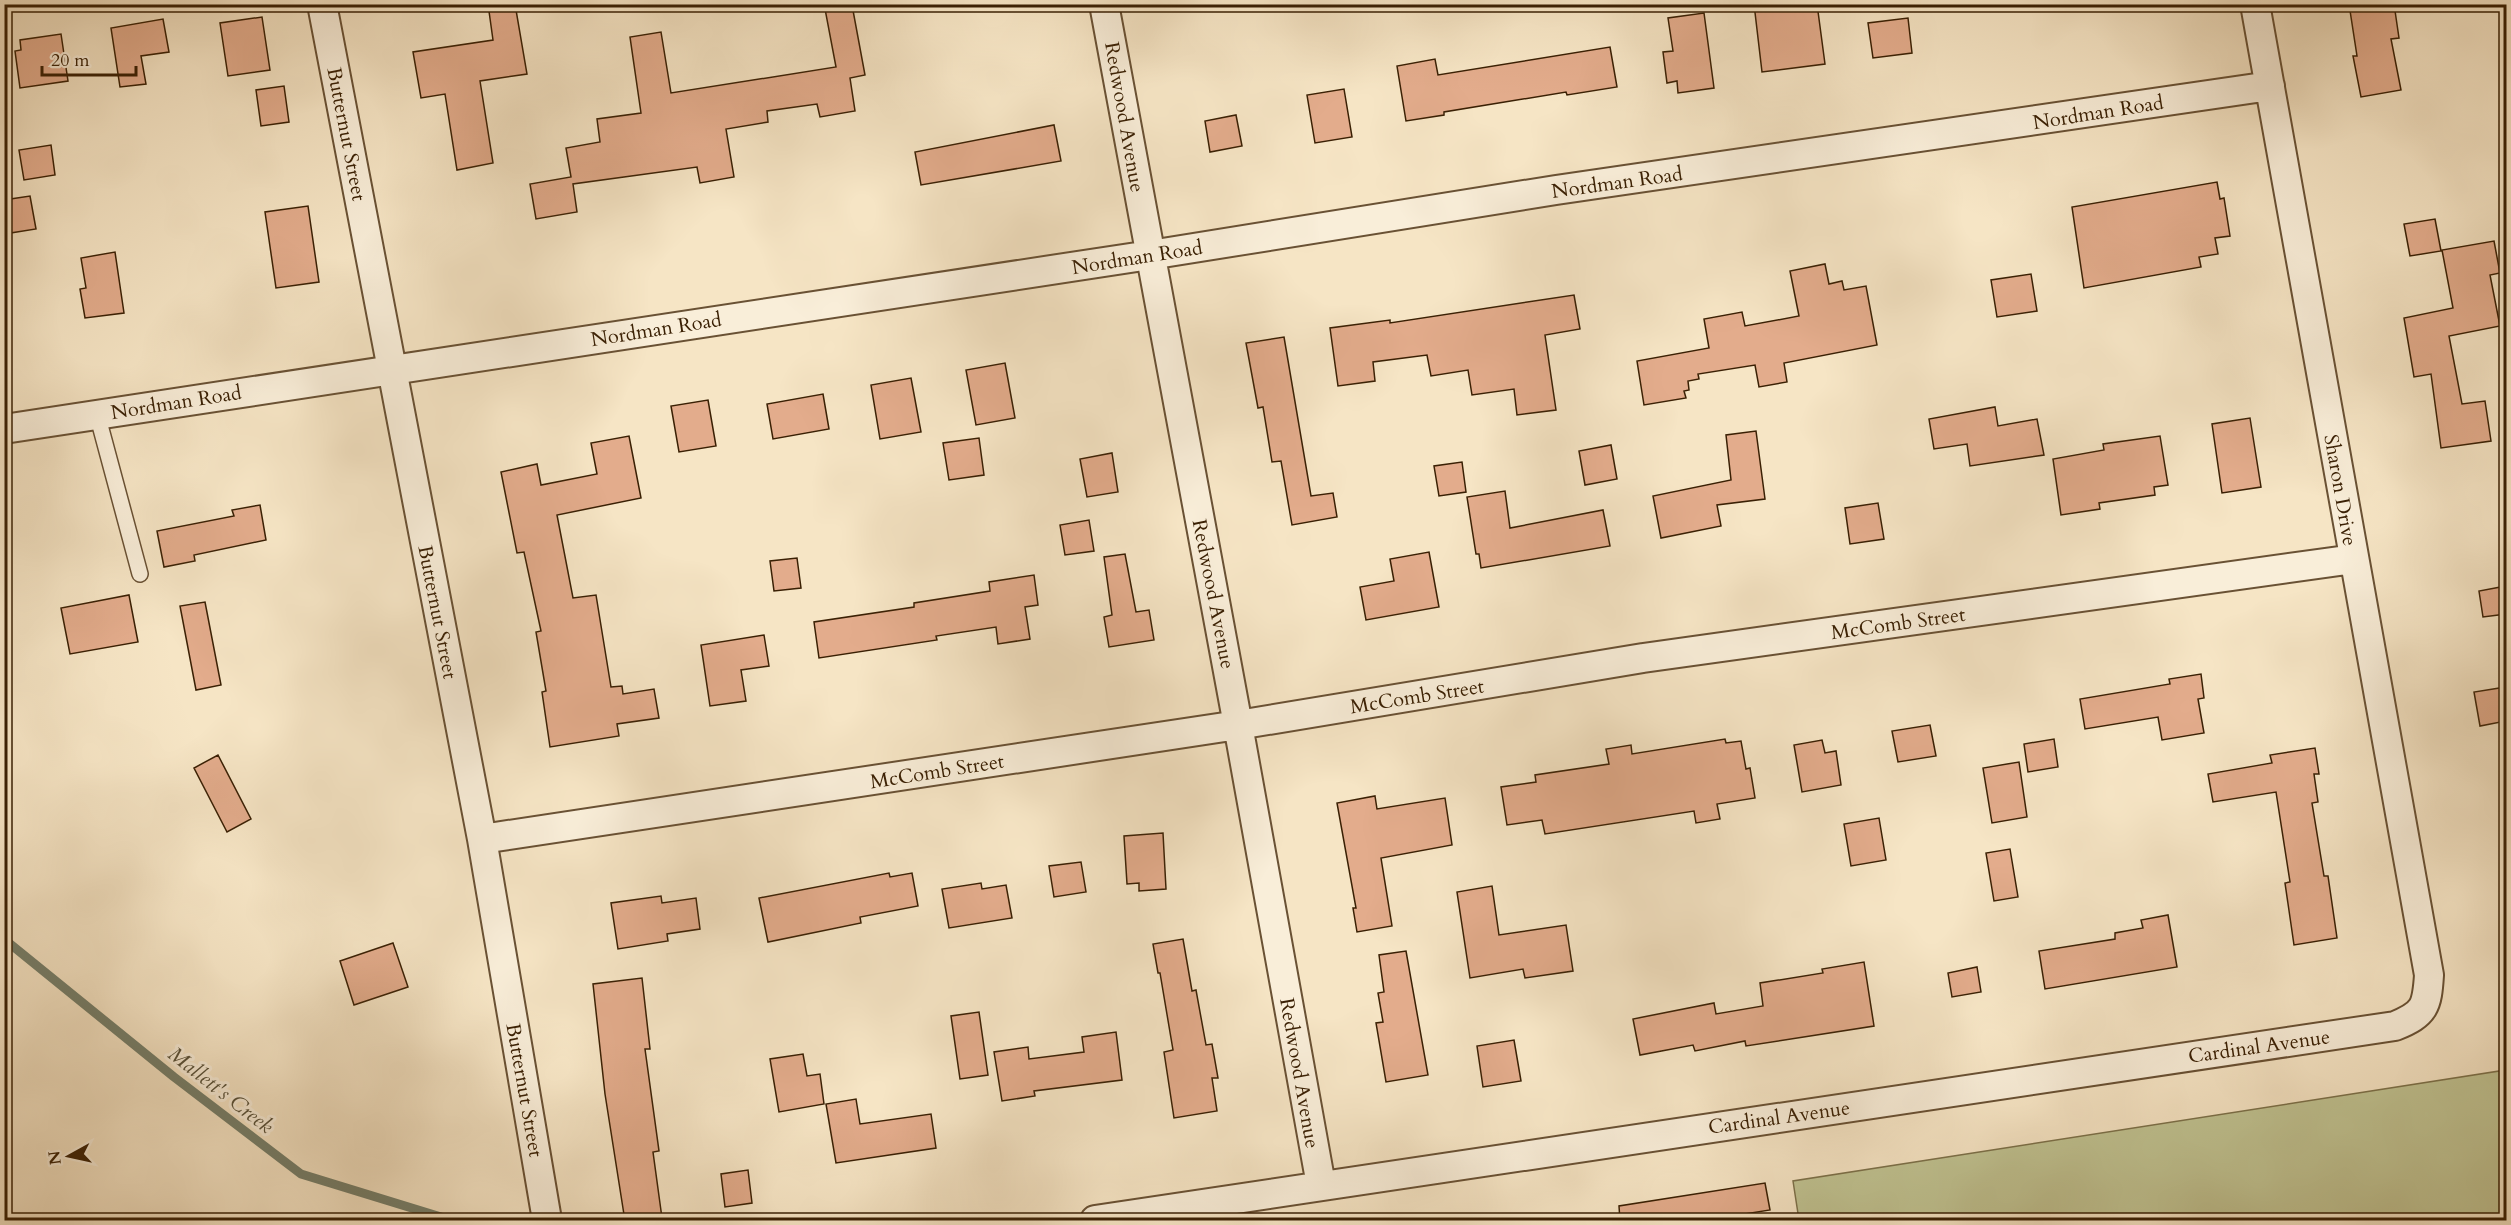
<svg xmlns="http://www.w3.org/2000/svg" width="2511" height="1225" font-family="Cardo,serif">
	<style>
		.green { fill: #c0c392; stroke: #7d724b; stroke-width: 1.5 }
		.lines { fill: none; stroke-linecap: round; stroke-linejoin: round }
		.stream { stroke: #757f6b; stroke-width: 9 }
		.building { fill: #e3ac8c; stroke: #3a2004; stroke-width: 1.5 }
		.service-casing { stroke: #695134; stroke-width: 18 }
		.minor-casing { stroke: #695134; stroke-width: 32 }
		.service { stroke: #f9eed9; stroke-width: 15 }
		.minor { stroke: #f9eed9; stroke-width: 28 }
		.labels { text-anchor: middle; stroke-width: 6; stroke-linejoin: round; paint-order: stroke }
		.street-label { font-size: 20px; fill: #3a2004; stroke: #f9eed9 }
		.water-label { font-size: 21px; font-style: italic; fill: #585038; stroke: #f9eed9 }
	</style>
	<rect width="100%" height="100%" fill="#f6e5c5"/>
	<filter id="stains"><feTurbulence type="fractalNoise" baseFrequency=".00333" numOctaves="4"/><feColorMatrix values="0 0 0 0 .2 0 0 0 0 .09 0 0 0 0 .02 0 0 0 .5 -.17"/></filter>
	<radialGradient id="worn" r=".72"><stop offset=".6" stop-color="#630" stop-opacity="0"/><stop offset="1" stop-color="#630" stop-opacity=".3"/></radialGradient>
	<path class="green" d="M2506,1070V1220H1799L1793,1181Z"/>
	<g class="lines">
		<path class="stream" d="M4,939L174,1077L301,1174L441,1217L443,1220"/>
	</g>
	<path class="building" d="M488,4H515L527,74L480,81L493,163L457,170L445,94L421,98L413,52L493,40Z
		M1754,4H1817L1825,64L1762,72Z
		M2349,4H2394L2399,38L2391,39L2401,90L2361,97L2353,56H2357Z
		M852,5L865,75L850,78L855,111L820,117L817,104L767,111L768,122L726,129L734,177L700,183L697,167L573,184L577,212L536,219L530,184L571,177L566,148L600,142L597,119L641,113L630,37L661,32L671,93L836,67L825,9Z
		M1704,13L1714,88L1678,93L1677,81L1667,83L1663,52L1673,51L1668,18Z
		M262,17L270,70L228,76L220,23Z
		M1908,18L1912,53L1873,58L1868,23Z
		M163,19L169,52L141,56L146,84L120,87L111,28Z
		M61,34L68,81L20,88L15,51L21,50L20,40Z
		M1610,47L1617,87L1567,95L1566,92L1444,112V115L1406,121L1397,66L1435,59L1438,75Z
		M284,86L289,122L261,126L256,90Z
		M1344,89L1352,137L1315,143L1307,95Z
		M1236,115L1242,146L1210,152L1205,121Z
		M1054,125L1061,161L921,185L915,152Z
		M51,145L55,175L24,180L19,150Z
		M2217,182L2220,199L2224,198L2230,236L2215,238L2218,254L2199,257L2201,267L2084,288L2072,207Z
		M30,196L36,229L4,234V200Z
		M308,206L319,282L276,288L265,212Z
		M2435,219L2441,251L2410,256L2404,224Z
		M2494,241L2500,273L2490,275L2500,326L2449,336L2462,404L2485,401L2491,441L2441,448L2431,374L2414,377L2404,318L2453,308L2442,250Z
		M115,252L124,313L85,318L80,289L86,288L81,258Z
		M1825,264L1829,284L1842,281L1844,290L1866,286L1877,345L1784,363L1787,382L1759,387L1755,365L1698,374L1699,379L1688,381L1689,390L1684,391L1686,398L1644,405L1637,361L1709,348L1704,319L1742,312L1745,326L1799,316L1790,271Z
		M2031,274L2037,311L1997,317L1991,280Z
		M1574,295L1580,329L1545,335L1556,410L1517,415L1514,389L1472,395L1468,370L1431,376L1427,355L1373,362L1375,381L1338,386L1330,328L1390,320V323Z
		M1284,337L1311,496L1333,493L1337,517L1292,525L1281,461L1272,462L1263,407L1258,408L1246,343Z
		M1005,363L1015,418L976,425L966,370Z
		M911,378L921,432L880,439L871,385Z
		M823,394L829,429L773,439L767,404Z
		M708,400L716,446L679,452L671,406Z
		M1995,407L1998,426L2037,419L2044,455L1970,466L1967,444L1934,449L1929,419Z
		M2250,418L2261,487L2222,493L2212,424Z
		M1756,431L1765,499L1717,505L1721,526L1661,538L1653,496L1731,480L1726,435Z
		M629,436L641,498L557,515L573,598L596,595L611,687L622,686L623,694L654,689L659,718L617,724L619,736L550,747L542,692L546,691L536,632L541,631L524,552L517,553L501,472L537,464L541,485L597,474L591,443Z
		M2160,436L2168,485L2154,487L2155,495L2099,503L2100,509L2061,515L2053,459L2104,450L2103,444Z
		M979,438L984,475L949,480L943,443Z
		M1611,445L1617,479L1585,485L1579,451Z
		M1112,453L1118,492L1087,497L1080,459Z
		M1462,462L1466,492L1439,496L1434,466Z
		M1505,491L1510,528L1603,510L1610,546L1481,568L1479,554H1476L1467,497Z
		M1878,503L1884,539L1850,544L1845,508Z
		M260,505L266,540L194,555L195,561L164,567L157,531L234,516L232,510Z
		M1089,520L1094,551L1065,555L1060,525Z
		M1429,552L1439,607L1366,620L1360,587L1394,581L1390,559Z
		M1125,554L1136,612L1149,610L1154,640L1109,647L1104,617L1112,615L1104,557Z
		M797,558L801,588L774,591L770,561Z
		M1034,575L1038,605L1025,607L1030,639L998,644L996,627L936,636L937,640L819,658L814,622L914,607V603L990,591L989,582Z
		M2506,586V614L2483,617L2479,591Z
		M129,595L138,642L70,654L61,608Z
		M205,602L221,685L196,690L180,606Z
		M764,635L769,666L741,670L746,701L710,706L701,645Z
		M2201,674L2204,698L2198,699L2204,733L2162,740L2158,717L2085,729L2080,699L2170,684L2169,679Z
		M2506,687V721L2480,726L2474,692Z
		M1930,725L1936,756L1898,762L1892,731Z
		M1725,739L1726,743L1741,741L1746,769L1750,768L1755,798L1717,804L1720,819L1696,823L1694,811L1545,834L1542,820L1507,825L1501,787L1536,782L1535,775L1609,764L1606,749L1631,745L1632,754Z
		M2054,739L2058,767L2028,772L2024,744Z
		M1822,740L1825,753L1836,751L1841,785L1802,792L1794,745Z
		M2315,748L2319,774H2314L2318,802L2312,803L2324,876H2328L2337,938L2294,945L2285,883L2290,882L2276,792L2213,802L2208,774L2272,763L2270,755Z
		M218,755L251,819L227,832L194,768Z
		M2019,762L2027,817L1992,823L1983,768Z
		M1375,796L1377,809L1445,798L1452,845L1381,858L1392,926L1357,932L1353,908H1356L1337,803Z
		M1879,818L1886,860L1851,866L1844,824Z
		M1163,833L1166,889L1139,891V883L1127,884L1124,836Z
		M2010,849L2018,897L1994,901L1986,853Z
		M1081,862L1086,892L1054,897L1049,866Z
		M889,873L890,877L912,873L918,906L860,917L861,923L768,942L759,898Z
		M981,883L982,889L1006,885L1012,918L949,928L942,889Z
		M1492,886L1499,935L1566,925L1573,971L1525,978L1523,969L1470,978L1457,892Z
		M661,896L662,903L696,898L700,929L667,934L668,941L618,949L611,903Z
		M2168,915L2177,967L2045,989L2039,951L2115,939V933L2143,928L2141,920Z
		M1183,939L1192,991L1196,990L1206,1045L1212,1044L1218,1078H1212L1217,1111L1174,1118L1164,1052L1173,1050L1160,973H1158L1153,944Z
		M393,943L408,987L354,1005L340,961Z
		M1406,951L1428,1075L1386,1082L1376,1023L1383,1022L1378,993L1384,992L1379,955Z
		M1864,962L1874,1026L1746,1046L1745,1041L1695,1051L1693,1045L1640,1055L1633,1019L1714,1003L1716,1014L1763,1006L1760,983L1823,973L1822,969Z
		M1977,967L1981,992L1952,997L1948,973Z
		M642,978L650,1049H645L659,1151L653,1152L662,1218L625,1221L605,1094L593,984Z
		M979,1012L988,1075L960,1079L951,1016Z
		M1116,1032L1122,1080L1034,1091L1035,1096L1002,1101L994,1052L1028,1047L1029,1059L1084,1052L1082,1037Z
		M1514,1040L1521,1081L1483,1087L1477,1046Z
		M803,1054L807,1076L820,1074L824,1104L779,1112L770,1059Z
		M856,1099L860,1124L931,1114L936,1148L836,1163L826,1104Z
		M748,1170L752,1203L725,1207L721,1174Z
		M1765,1183L1770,1210L1701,1221H1620L1619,1206Z"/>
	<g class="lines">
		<defs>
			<path id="service" d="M97,414L140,574"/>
			<path id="minor" d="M322,4L482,839L547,1220
				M1104,4L1238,725L1321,1185
				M4,429L1150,255L1556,190L2270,86
				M482,839L1238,725L1643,658L2354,559
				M1095,1220L2395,1026C2425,1014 2427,1006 2429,975L2255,4"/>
		</defs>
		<use href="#service" class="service-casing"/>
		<use href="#minor" class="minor-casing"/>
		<use href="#service" class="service"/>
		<use href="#minor" class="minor"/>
	</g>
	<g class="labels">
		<g class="street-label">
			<text transform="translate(2098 112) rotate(-9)" y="7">Nordman Road</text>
			<text transform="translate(1125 117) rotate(80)" y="7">Redwood Avenue</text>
			<text transform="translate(347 134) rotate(79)" y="7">Butternut Street</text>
			<text transform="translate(1617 182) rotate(-8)" y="7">Nordman Road</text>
			<text transform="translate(1137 257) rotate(-9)" y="7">Nordman Road</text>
			<text transform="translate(656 329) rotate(-9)" y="7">Nordman Road</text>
			<text transform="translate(176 402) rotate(-9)" y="7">Nordman Road</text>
			<text transform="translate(2341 490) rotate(80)" y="7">Sharon Drive</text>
			<text transform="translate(1214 594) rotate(79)" y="7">Redwood Avenue</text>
			<text transform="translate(438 612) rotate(79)" y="7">Butternut Street</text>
			<text transform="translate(1898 623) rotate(-8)" y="7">McComb Street</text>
			<text transform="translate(1417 696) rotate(-9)" y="7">McComb Street</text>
			<text transform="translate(937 771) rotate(-9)" y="7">McComb Street</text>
			<text transform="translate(2259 1046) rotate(-8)" y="7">Cardinal Avenue</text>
			<text transform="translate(1300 1073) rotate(80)" y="7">Redwood Avenue</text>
			<text transform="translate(525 1090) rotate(80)" y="7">Butternut Street</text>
			<text transform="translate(1779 1117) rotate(-8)" y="7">Cardinal Avenue</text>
		</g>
		<g class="water-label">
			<text transform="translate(221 1090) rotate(38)" y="7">Mallett's Creek</text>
		</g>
	</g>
	<rect width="2511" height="1225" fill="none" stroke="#f6e5c5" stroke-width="24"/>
	<rect x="6" y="6" width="2499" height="1213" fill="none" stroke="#3a2004" stroke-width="3"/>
	<rect x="12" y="12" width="2487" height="1201" fill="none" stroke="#3a2004" stroke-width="1.5"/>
	<g transform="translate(69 1156) rotate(262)" stroke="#f9eed9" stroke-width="4.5" paint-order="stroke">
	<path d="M0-4.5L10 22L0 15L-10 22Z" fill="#3a2004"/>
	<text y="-9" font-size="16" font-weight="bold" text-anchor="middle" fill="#3a2004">N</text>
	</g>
	<path d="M42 66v9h94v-9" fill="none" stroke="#3a2004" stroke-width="3"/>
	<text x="51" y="66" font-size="18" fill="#3a2004" stroke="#f9eed9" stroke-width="4.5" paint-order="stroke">20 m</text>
	<rect width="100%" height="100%" filter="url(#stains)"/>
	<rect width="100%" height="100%" fill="url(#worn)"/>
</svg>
